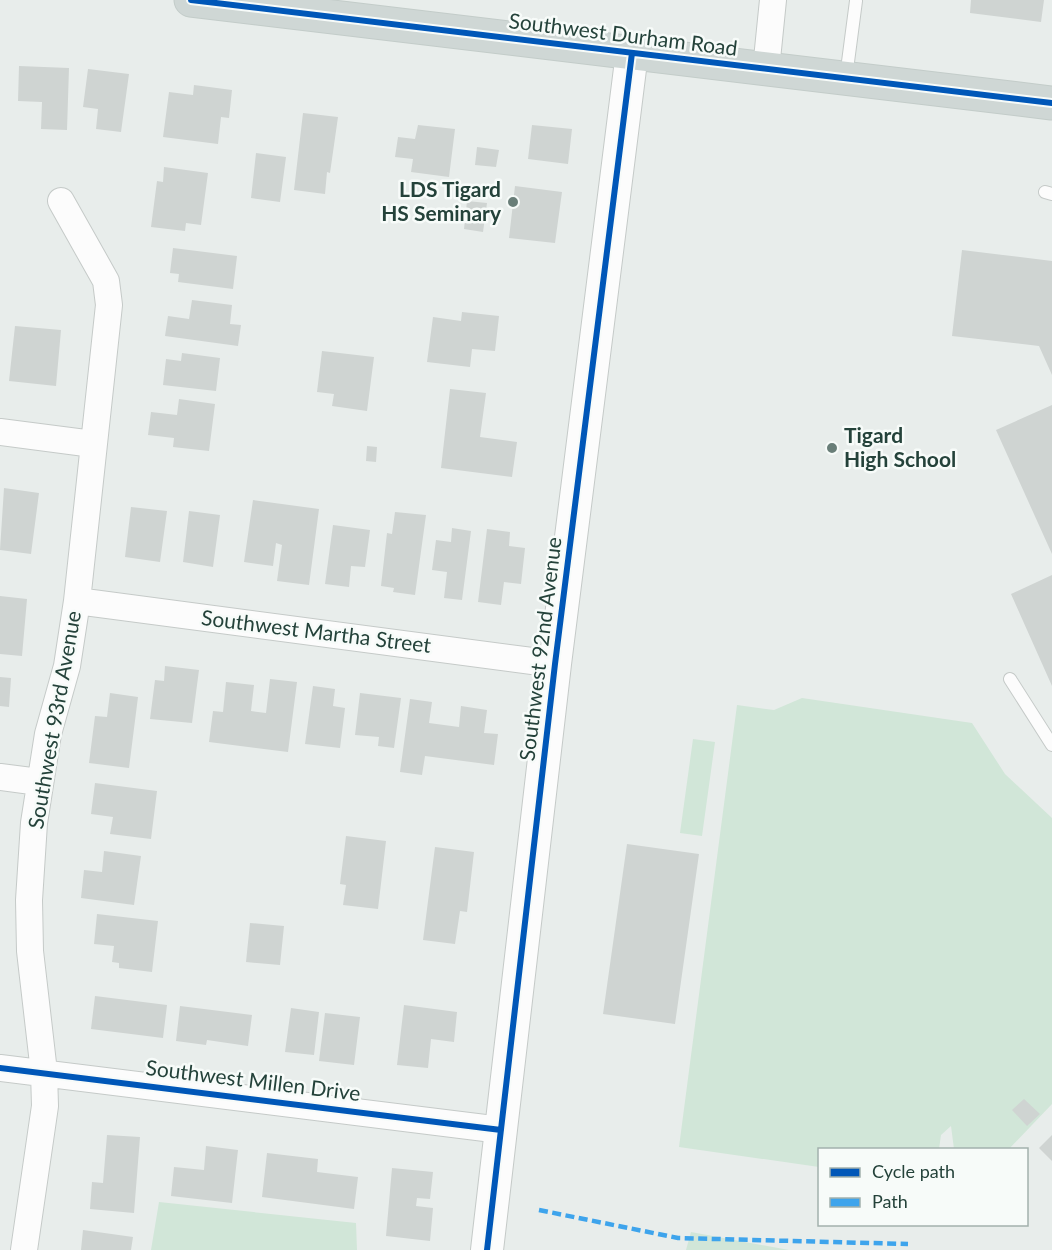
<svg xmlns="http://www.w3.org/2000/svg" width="1052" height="1250" font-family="Lato,sans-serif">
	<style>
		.green { fill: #d1e6d8 }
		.building { fill: #cfd4d2 }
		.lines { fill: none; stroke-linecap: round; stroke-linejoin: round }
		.service-casing { stroke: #c5cac8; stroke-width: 14 }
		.minor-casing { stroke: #c5cac8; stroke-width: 28 }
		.tertiary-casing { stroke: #c5cac8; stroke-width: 34 }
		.primary-casing { stroke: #c3ccc9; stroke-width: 35 }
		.service { stroke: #fcfcfc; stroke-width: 12 }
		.minor { stroke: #fcfcfc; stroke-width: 26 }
		.tertiary { stroke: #fcfcfc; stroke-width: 32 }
		.primary { stroke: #cfd7d5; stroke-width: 33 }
		.quiet { stroke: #3ea4ec; stroke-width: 4.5; stroke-dasharray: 9 4.5; stroke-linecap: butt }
		.cycleway-casing { stroke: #f7fbf9; stroke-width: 10 }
		.cycleway { stroke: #0057b8; stroke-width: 6 }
		.poi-dot { fill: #697e78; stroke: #f7fbf9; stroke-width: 2 }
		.labels { text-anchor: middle; stroke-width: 5; stroke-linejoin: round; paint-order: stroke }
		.street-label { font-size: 21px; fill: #24423a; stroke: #f7fbf9 }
		.poi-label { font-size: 21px; font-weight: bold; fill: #24423a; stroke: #f7fbf9; text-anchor: end }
	</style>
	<rect width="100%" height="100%" fill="#e8edeb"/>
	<path class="green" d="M802,698L972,723L1005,774L1052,818V1104L1009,1149H954L951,1126L941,1135L939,1149L820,1150L819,1167L679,1147L737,705L774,710Z
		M693,739L715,742L702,836L680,833Z
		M159,1202L356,1223L357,1250H151Z
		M691,1232L789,1250H686Z"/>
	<path class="building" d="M971,0H1044L1041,22L970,13Z
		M19,66L69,68L67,130L41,129L42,102L18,101Z
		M88,69L129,74L121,132L96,129L98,109L83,107Z
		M194,85L232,90L229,118L221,117L218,144L163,137L169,92L193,95Z
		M303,113L338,117L330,173L327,172L325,194L294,190Z
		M418,125L455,129L449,177L411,172L413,159L395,157L398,137L415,139Z
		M532,125L572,129L568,164L528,159Z
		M477,147L499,150L496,167L475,165Z
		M256,153L286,157L280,202L251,198Z
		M164,167L208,173L201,225L186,223L185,231L151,227L157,181L163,182Z
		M515,186L562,192L555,243L509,238Z
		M467,201L487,203L483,232L464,229Z
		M173,248L237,256L233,289L178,282L179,274L170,273Z
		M962,250L1052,261V375L1039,346L952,336Z
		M192,300L232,305L230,324L241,325L238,346L165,336L168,316L189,319Z
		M462,312L499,316L495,351L472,349L470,367L427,362L433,317L461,321Z
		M15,326L61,330L56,386L9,381Z
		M322,351L374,357L367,411L332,406L334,394L317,392Z
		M182,353L220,358L216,391L163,385L166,359L181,361Z
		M450,389L486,393L480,437L517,442L512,477L441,468Z
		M179,399L215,404L209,451L173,447L174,438L148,435L151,412L177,415Z
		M1052,405V554L996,430Z
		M367,446L377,447L376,462L366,461Z
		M4,488L39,493L31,554L0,550Z
		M253,500L319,509L309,585L277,581L282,545L276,543L273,566L244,562Z
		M131,507L167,511L160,562L125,557Z
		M189,511L220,515L213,567L183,562Z
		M395,512L426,515L415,595L393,592L394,588L381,586L387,533L392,534Z
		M333,525L370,530L365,567L351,566L349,587L325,584Z
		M452,528L471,531L462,600L444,598L447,572L432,570L436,540L451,542Z
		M487,529L510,532L509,546L525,548L521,584L504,582L501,605L478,602Z
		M1052,575V686L1011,594Z
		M0,596L27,599L22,656L0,654Z
		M165,666L199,670L192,723L150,719L155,680L164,681Z
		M0,677L11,678L9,707L0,706Z
		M270,679L297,682L288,752L209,742L213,711L223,712L226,682L254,685L251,711L266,713Z
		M313,686L335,689L333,706L345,708L340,748L305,744Z
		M110,693L138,697L129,768L89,763L95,716L107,717Z
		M360,693L401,698L394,748L378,746L379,737L355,735Z
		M410,699L432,702L429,723L459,727L461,706L487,710L484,733L498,734L494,765L425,756L422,775L400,772Z
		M95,783L157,791L151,839L110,834L113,817L91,814Z
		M346,836L386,841L378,909L343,905L346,885L340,884Z
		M627,844L699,854L675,1024L603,1014Z
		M435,847L474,852L467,912L460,911L455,944L423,940Z
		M104,851L141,856L134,905L81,898L84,870L102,872Z
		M97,914L158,921L152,972L119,968V963L112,962L114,946L94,944Z
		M250,923L284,926L280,965L246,962Z
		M95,996L167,1005L163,1038L91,1029Z
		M404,1005L457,1012L454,1042L431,1039L428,1068L397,1065Z
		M180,1006L252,1015L248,1046L207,1040L206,1045L176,1041Z
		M291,1008L319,1012L314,1055L285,1052Z
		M325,1013L360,1017L354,1065L319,1061Z
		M1024,1099L1040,1114L1027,1126L1012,1110Z
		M107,1135L140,1137L134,1213L90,1209L92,1182L103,1183Z
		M1052,1135V1161L1039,1148Z
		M206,1146L238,1150L232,1203L171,1196L174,1167L204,1170Z
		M267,1153L318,1159L317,1172L358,1177L354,1209L262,1197Z
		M392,1168L433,1172L430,1199L417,1198L416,1206L433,1208L430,1241L386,1236Z
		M83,1230L133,1237L131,1250H81Z"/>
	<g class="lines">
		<defs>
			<path id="service" d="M846,77L856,1
				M1045,192L1052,194
				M1010,679L1052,745"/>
			<path id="minor" d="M766,69L773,0
				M0,432L93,444
				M77,601L555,664
				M0,777L39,782
				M0,1068L501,1130
				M24,1250L45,1106L44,1072L30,951L29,900L34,823L48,734L67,666L77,601L109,305L106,281L61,201"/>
			<path id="tertiary" d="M487,1250L555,664L632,53"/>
			<path id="primary" d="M191,0L1052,103"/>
		</defs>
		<use href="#service" class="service-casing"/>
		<use href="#minor" class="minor-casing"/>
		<use href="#tertiary" class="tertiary-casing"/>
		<use href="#primary" class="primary-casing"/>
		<use href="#service" class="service"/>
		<use href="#minor" class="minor"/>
		<use href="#tertiary" class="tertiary"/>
		<use href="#primary" class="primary"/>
		<path class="quiet" d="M539,1210L678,1238L908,1244"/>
		<defs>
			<path id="cycleway" d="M191,0L1052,103
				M0,1068L501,1130
				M487,1250L555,664L632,53"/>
		</defs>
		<use href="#cycleway" class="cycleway-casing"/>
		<use href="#cycleway" class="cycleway"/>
	</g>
	<g class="poi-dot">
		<circle cx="513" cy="202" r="6"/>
		<circle cx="832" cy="448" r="6"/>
	</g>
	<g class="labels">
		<g class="street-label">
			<text transform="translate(623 35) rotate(7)" y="7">Southwest Durham Road</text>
			<text transform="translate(316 632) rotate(7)" y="7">Southwest Martha Street</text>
			<text transform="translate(541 649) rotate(-83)" y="7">Southwest 92nd Avenue</text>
			<text transform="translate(55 720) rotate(-80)" y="7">Southwest 93rd Avenue</text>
			<text transform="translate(253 1081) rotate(7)" y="7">Southwest Millen Drive</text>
		</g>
		<g class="poi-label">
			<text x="501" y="197">LDS Tigard<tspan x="501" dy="24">HS Seminary</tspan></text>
			<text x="844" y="443" text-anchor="start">Tigard<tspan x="844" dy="24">High School</tspan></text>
		</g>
	</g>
	<rect x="818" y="1148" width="210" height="78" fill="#f7fbf9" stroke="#a3b1ad" stroke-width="1.5"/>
	<rect x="830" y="1168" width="30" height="9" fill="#0057b8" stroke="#a3b1ad" stroke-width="1.5"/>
	<text x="872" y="1178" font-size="18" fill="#24423a">Cycle path</text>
	<rect x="830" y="1198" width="30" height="9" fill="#3ea4ec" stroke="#a3b1ad" stroke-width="1.5"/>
	<text x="872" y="1208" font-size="18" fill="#24423a">Path</text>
</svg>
